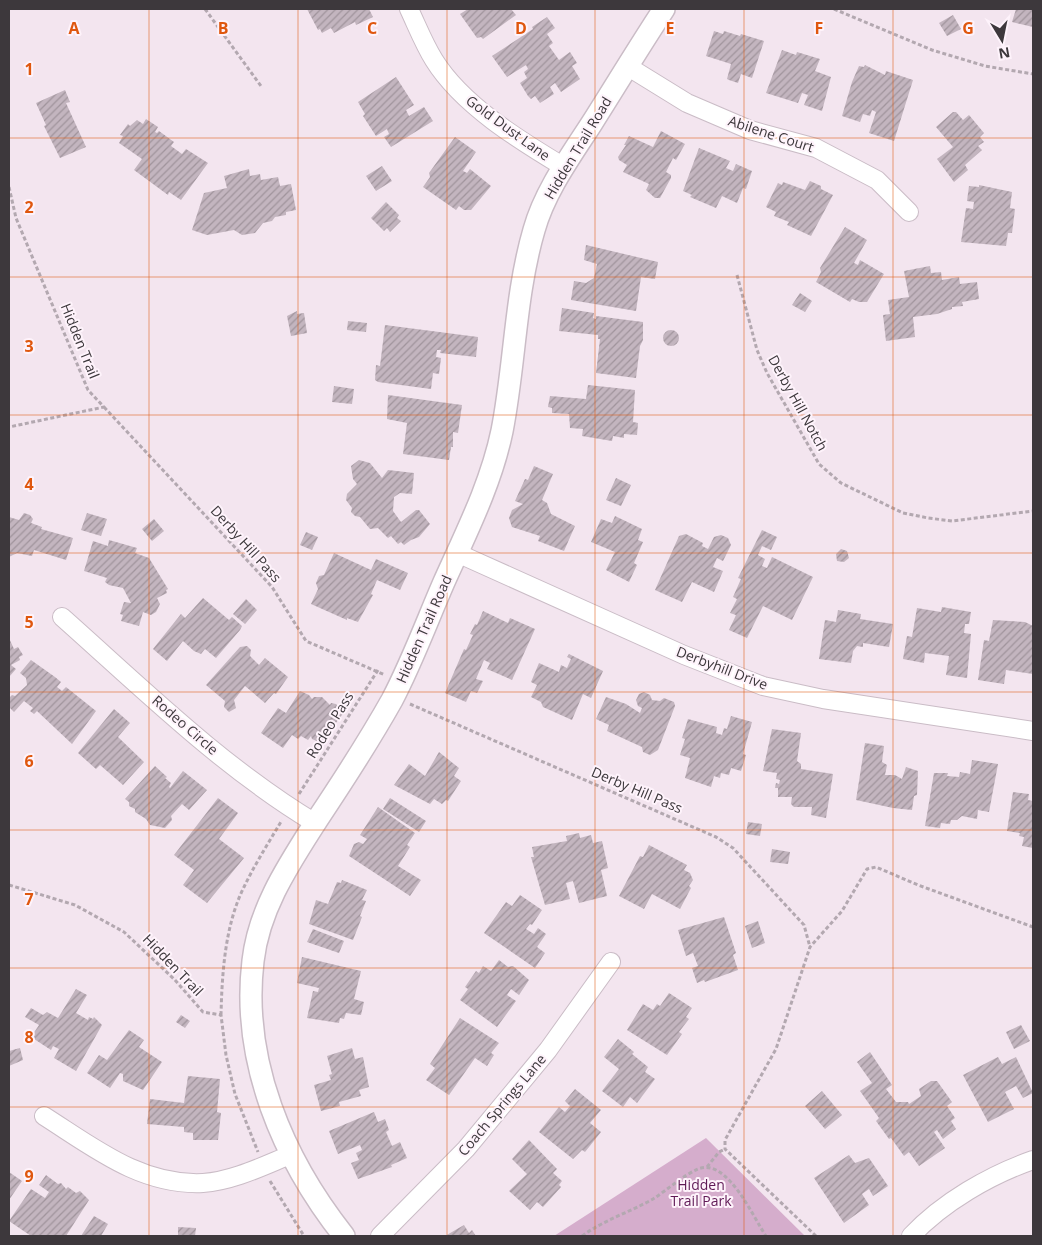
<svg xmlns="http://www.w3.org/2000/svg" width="1042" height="1245" font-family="'Open Sans',sans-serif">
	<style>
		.green { fill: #d5adcc }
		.building { fill: url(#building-hatch) }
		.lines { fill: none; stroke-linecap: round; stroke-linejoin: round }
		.minor-casing { stroke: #cabcc6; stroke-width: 20 }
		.tertiary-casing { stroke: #cabcc6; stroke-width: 24 }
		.path { stroke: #b3a8b0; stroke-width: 3; stroke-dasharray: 4 2.5; stroke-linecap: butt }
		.minor { stroke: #fff; stroke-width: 18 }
		.tertiary { stroke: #fff; stroke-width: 21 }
		.grid { fill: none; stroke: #df570e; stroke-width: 1; stroke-opacity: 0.55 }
		.labels { text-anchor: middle; stroke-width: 4; stroke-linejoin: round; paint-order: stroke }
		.street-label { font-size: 14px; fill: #3d383c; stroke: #fef3fb }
		.park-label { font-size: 14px; fill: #5f1955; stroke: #fef3fb }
		.grid-label { font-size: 16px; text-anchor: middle; font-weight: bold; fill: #df570e; stroke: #fef3fb; stroke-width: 4; stroke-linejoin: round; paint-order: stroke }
	</style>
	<defs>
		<pattern id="building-hatch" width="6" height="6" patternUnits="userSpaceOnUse" patternTransform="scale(1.25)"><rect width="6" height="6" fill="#c3b5bf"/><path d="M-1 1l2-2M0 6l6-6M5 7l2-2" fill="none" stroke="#a0949c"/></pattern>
	</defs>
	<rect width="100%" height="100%" fill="#f3e5ef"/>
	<path class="green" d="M706,1138L805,1236H554Z"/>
	<path class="building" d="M307,9H369L373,17L356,25L355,22L334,33L331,28L322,33L320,29L318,30Z
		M468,9H511L516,15L483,39L481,37L477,38L460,14Z
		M1016,9H1033V27L1012,22Z
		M953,15L961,29L947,36L939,23Z
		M547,17L555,28L547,34L553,43L549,46L559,60L570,52L577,63L572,66L580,79L561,92L555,83L550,87L554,94L540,103L535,96L531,99L528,96L520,83L527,78L524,72L528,69L526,65L507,77L492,56L533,29L532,27Z
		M714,31L723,34L724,31L740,36L741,34L764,41L752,78L741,74L738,83L729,80L727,79L731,64L706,56Z
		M782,50L796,55L797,52L820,59L815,71L831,77L822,111L804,105L808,95L802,93L798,103L766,93Z
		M865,65L885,75L886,71L913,80L894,141L869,133L876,112L872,110L870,116L863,114L860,122L842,116L852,82L859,66L864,67Z
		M396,77L414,105L406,110L409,116L424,107L433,121L391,147L384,137L389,134L387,129L376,136L363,116L365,114L358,102Z
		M65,90L70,102L66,103L86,147L60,158L44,126L46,125L36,103Z
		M953,112H956L963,120L969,115L984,133L980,137L984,142L978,146L982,150L965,165L968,170L954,182L937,159L953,147L936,127Z
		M146,119L158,127L155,132L157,133L159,131L174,142L171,146L182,154L186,149L208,163L181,200L169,192L168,195L134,170L142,159L119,143L123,136L120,135L128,124L130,126L137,120L143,124Z
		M661,131L685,144L676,160L673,158L666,172L671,175V178L660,198H655L646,190L649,184L623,172L627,165L619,160L618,157L626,145H624L629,136L653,147Z
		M455,137L476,152L463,171L467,173L470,169L491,186L471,210H464L459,206L456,210L423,187L430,177L429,173Z
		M699,148L730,161L726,168L733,171L736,164L752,171L746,189L743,188L737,203L722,196L716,208L690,197L692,195L683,191Z
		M382,166L392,181L376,191L366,176Z
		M249,169L250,176L260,174L261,180L278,177L280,186L291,184L296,210L286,212V215L275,217L272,221L263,223L255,233L242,235L234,230L207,235L192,230L204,193L227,188L224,176Z
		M810,181L821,186V189L833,195L811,236L787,225L789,222L774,216L776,212L766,207L778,183L782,185L783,182L805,190Z
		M979,185L1012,192L1010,208L1015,209L1012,233H1008L1006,246L961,242L966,208L973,209L974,202L967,201L969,186L979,187Z
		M386,202L399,215L397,218L401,221L390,232L387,228L384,231L371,218Z
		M845,227L867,240L854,263L858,265L860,260L884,274L867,302H859L852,299L850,302L816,282L821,272L820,268Z
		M586,245L658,262L655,279L641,277L636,311L571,300L574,281L586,283L594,278L597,264L584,260Z
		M930,266L931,273L941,272L942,280L959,277L960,284L977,282L979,299L962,302L963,306L952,307V309L937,314L913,317L915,337L886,341L883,315L890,314L888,300L909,297L904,271Z
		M800,293L812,301L805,312L792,305Z
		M562,308L594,313L593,318L596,319V316L643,322V340L640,346L636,378L596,373L600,339H598V335L559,331Z
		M297,311V314L304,313L307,333L291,336L287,316Z
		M348,321L367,323L366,332L347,330Z
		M385,325L478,337L476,357L440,353L441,350H437L436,357L441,358L439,374L433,373L431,389L378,382L375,380L376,365L380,366Z
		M663 338a8 8 0 1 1 16 0a8 8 0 1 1-16 0Z
		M588,385L635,390L633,422L638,423L637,435L624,434V438L613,436L612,441L582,436L583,429L570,428L569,414L552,413V408L548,407L550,396L586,399Z
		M334,386L354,389L352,404L332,402Z
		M388,395L462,405L458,433L453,432V447H451L449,460L403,454L407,423L387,419Z
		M359,460L370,463L382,478L388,470L414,473L412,494L400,493L394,497L393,511L401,522L416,510H419L430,524L419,537L411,540L404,545L401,542L398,544L391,536L388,538L378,528L370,529L360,517L355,516L351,512L352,508L346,500L347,494L357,484L353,479L351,466Z
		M534,466L553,474L542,500L547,503L551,514L575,526L564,551L538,541L540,536L512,527L509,518L512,510L523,504L515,501L525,479L528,480Z
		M616,478L631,485L621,506L606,500Z
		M24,513L30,515L33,519L31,523L42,527L41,529L73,538L66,560L34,550L32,556L17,553L9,557V517L19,520Z
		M87,513L107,519L101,536L81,530Z
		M615,516L642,529L638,540L643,542L634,563L637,565L629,582L606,570L615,552L591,542L601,519L612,523Z
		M154,519L164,531L152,541L142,529Z
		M762,530L777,537L771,550L762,546L758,555L765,559L762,566L767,568L772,557L813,577L792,620L763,606L747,638L729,630L736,615L730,613L737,599L733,597L741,579L738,578Z
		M306,532L318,537L312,550L300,545Z
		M686,534L703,543L702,546L708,549L714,537L721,535L728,538L731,545L723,561L717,558L713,567L723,571L714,592L692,582L682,602L655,590L679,536Z
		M109,540L137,548L135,553L149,558L168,589L166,590L167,593L157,598L160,604L156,612L151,615L143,612L139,626L121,621L123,615L120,614L124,602L131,603L123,588L109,585L105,582L107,578L84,571L93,541L108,546Z
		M841,549L847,551L849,558L844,562L837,561L836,554Z
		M334,553L371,570L376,559L408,573L400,590L377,580L371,594L373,595L358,622L347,618V620L311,604L318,589L316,583L319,576L324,575Z
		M203,598L229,620L232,617L242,626L240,630L216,658L205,649L201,654L194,651L183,641L167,661L153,649L181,614L185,618Z
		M246,599L257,610L245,624L233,614Z
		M942,607L971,612L969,624H965L964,633L971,634L967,678L946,675L949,656L925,653L924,663L903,659L907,636L912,637L917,608L941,612Z
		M838,610L861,614L860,619L893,624L889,647L863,643V647L857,646L853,651L851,663L819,659L825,620L836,622Z
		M483,611L508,623L510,618L535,629L512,680L487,669L490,663L484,660L476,679L483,681L477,693L471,691L466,702L445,693L464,649L466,650L471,639L473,635L470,634L475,624L477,625Z
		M993,620L1025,622L1033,626V674L1006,670L1004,684L978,680L984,640L989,641Z
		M9,638L14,649L18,647L23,655L19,657L20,660L11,665L16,669L9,677Z
		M247,646L251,650L250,656L259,665L265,658L288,677L276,694L274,693L265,703L245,686L234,700L236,708L229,712L224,707L225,701L206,685L240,647Z
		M569,654L603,671L591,698L583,694L572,720L543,707L541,702L531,697L537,685L531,682L539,663L559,672L561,665L567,668L571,659L567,657Z
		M31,660L55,677L61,682L57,687L62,691L66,687L96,711L72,744L37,711L34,714L30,711L33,708L24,701L14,712L9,707V698L12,695L15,696L27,685L26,678L20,673Z
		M300,691L309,695L312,699L314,697H322L330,705L331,703L336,704L344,712L321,743L312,739L311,736L308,740L301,736L298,739L292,735L283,748L261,733L278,708L286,713Z
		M644,692L650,695L652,700L660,701L664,698L674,702L675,706L658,750L650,755L643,752L642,747L607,731L609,725L596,719L606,697L626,704L640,713L642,708L638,706L636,700L639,694Z
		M114,709L130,723L118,737L144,762L123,785L100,765L96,769L78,753Z
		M731,716L752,722L743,754L746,755L741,771L731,768L729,775L721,773L720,778L714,776L711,787L685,778L690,758L680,755L685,739L682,738L688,719L717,727L716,733L722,735L724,728L727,729Z
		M772,729L801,733L797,761L801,764V769L833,774L826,818L811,815L812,807H794L791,804L792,797H778V788H775L776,783L779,784L780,780L776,779L777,773L763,771Z
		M865,743L884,746L882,762L887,765L885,775H895L902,779L906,767L918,771L917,795L914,796L912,810L893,808L856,800Z
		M439,752L459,768L454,776L461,781L448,801L446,800L442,804L434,799L430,804L394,785L409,764L425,776Z
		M972,760L998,764L989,812L978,810L977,819L962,816L957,820H951L950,824L941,823L940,828L925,826L934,773H948L947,776L959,777L960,772L970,774Z
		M155,766L167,777L165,778L171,783L169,787L170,788L183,771L207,790L189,810L182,804L171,816L172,820L165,828L150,825L146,819L135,812V809L129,806V802L125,799Z
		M1013,792L1029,794L1028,800L1033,801V848L1022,846L1024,837L1019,836L1020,833L1007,831Z
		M218,798L238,813L219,839L244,858L207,903L183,885L194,870L174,855Z
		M390,798L426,821L419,832L383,809Z
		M378,807L415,833L407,845L410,847L398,866L421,880L410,896L349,856L354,844L359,842L363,844L367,839L360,835Z
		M748,822L762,824L760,836L746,834Z
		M579,833L580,838L591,835L593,843L602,841L608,868L601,870L607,896L579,903L573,881L566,883L570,899L545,905L531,857H534L532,847L567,841L566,836Z
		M649,845L687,865L684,870L690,873L693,880L689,886L691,888L680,909L652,894L644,909L619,896L640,856L643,857Z
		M772,849L790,852L788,864L770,862Z
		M342,880L367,890L362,900L366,901L360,916L362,917L353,940L309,924L316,900L328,904L337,882L341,883Z
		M520,895L542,910L532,925L530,924L526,929L534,934L538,928L546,934L537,947L545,953L535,968L484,933L506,902L512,906Z
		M724,917L736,953L733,955L738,970L705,982L704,980L697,983L692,968L698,966L693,953L686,956L678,930Z
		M758,921L765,943L752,948L745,926Z
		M313,929L344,941L339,953L307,942Z
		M302,957L361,971L354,999L364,1002L361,1015L346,1013L344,1019L340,1018L339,1023L307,1018L313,991L318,992L319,988L297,983Z
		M499,960L508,967L513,966L529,980L519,995L511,989L507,995L516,1001L497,1027L460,1000L468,989L465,987L476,971L479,973L483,966L491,971Z
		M76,989L87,995L76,1013L88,1020L89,1017L93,1019L94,1017L102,1025L76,1071L54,1058L59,1049L53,1046L51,1050L31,1037L39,1025L25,1017L31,1008L43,1015L47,1012L58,1018Z
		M669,993L692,1008L686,1017L689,1019L679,1032L682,1034L667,1055L627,1030L643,1004L653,1010L657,1004L660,1006Z
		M181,1015L190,1021L185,1028L176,1022Z
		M460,1018L499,1043L491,1053L494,1055L487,1066L475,1058L449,1095L426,1080L435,1068L430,1064Z
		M1021,1025L1030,1041L1014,1049L1006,1032Z
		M129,1030L144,1040L139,1047L162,1062L143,1090L123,1081V1074L120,1073L110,1088L87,1073L99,1055L107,1060Z
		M618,1039L634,1052L632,1054L648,1067L645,1072L655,1079L637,1103L630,1097L623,1107L602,1091L619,1069L604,1057Z
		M20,1048L23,1060L9,1066V1051Z
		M352,1048L355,1059L363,1057L369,1087L359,1090L361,1096L339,1102L340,1106L321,1111L314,1085L331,1080L329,1075L332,1074L327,1056Z
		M870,1052L892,1085L886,1089L896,1102H908L909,1104L921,1096L919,1089L931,1081H937L952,1102L947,1106L955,1118L951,1121L956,1129L943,1139L937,1130L934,1132L945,1148L919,1166L909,1152L904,1156L891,1138L889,1139L876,1121L879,1118L860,1091L872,1083L857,1062Z
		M998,1057L1002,1064L1016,1057L1033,1093L1023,1098L1016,1086L1005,1092L1014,1109L988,1122L963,1075Z
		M188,1076L220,1079L217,1112L221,1113L218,1140H193V1133L184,1132V1127L147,1124L150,1099L184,1103Z
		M575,1089L601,1110L590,1123L601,1132L585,1152L582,1150L573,1159L539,1132L559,1107L565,1112L570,1106L565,1101Z
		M822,1091L842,1115L825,1129L805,1106Z
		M374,1112L378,1122L385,1119L389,1130L386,1132L392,1146L400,1142L407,1158L391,1165L392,1167L358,1179L351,1163L359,1160L356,1153L362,1150L360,1145L338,1154L329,1131Z
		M529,1140L557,1169L553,1173L562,1181L559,1185L561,1187L543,1207L537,1202L530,1210L509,1191L527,1174L512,1159Z
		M849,1155L855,1163L869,1158L888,1186L873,1196L869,1189L862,1194L869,1205L844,1223L814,1178Z
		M9,1172L22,1181L9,1200Z
		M46,1175L58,1184L61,1183L66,1189L68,1187L76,1193L80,1191L89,1200L66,1236H31L9,1221L31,1189L45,1198L49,1192L39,1185Z
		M94,1216L108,1224L101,1236H81Z
		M464,1225L469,1233L472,1230L476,1236H445Z
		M178,1227L196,1228L195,1236H178Z"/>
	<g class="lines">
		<defs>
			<path id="minor" d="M409,9C417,26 424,44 434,60C462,105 519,140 564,167
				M627,66L687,103L750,130L816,148L877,180L909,212
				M457,553L684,655L763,686L823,699L1033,731
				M62,617C143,689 222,767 315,823
				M44,1116C93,1147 141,1186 203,1183C233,1181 263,1166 290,1155
				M380,1236L466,1149L548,1050L611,962
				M911,1236C943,1202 990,1175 1033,1160"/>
			<path id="tertiary" d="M344,1236C283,1159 241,1061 253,961C259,908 289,864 317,820C343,781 369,741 392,700C412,662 427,621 444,582C466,533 491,484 502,431C515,365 515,295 534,230C545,191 570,157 592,123C616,85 639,47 664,9"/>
		</defs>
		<use href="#minor" class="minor-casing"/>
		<use href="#tertiary" class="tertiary-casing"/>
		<path class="path" d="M205,9L261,86
			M834,9L932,50L985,66L1033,74
			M9,187L16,218L88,390L104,407L9,427
			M737,275L757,350L767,373L819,464L841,483L903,513L928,518L952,521L1033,511
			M104,407L272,587L306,641L385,675
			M410,704L716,837L733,848L804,925L810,947
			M299,794L378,670
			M9,885L75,905L124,932L174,979L203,1012L221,1015L226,1055L235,1094L258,1152
			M221,1015C222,973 225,925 244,887C255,864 269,842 282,820
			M707,1167L719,1152L725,1149
			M270,1181L304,1236
			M582,1236C604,1220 630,1212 653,1199C667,1190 684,1175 698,1169C727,1157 753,1217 766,1236
			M816,1236L725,1149V1140L776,1049L810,947L842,911L867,869L876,867L918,885L1033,927"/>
		<use href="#minor" class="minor"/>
		<use href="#tertiary" class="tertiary"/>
	</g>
	<path class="grid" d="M149,9V1236M298,9V1236M447,9V1236M595,9V1236M744,9V1236M893,9V1236M9,138H1033M9,277H1033M9,415H1033M9,553H1033M9,692H1033M9,830H1033M9,968H1033M9,1107H1033"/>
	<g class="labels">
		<g class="street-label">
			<text transform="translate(508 128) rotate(36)" y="5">Gold Dust Lane</text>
			<text transform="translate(771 134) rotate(18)" y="5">Abilene Court</text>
			<text transform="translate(578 148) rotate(-59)" y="5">Hidden Trail Road</text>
			<text transform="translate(80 341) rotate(68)" y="5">Hidden Trail</text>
			<text transform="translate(798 403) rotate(61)" y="5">Derby Hill Notch</text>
			<text transform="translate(246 544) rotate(48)" y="5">Derby Hill Pass</text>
			<text transform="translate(424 629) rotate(-66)" y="5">Hidden Trail Road</text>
			<text transform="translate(722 668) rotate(21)" y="5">Derbyhill Drive</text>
			<text transform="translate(185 725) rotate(41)" y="5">Rodeo Circle</text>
			<text transform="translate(330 725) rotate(-58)" y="5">Rodeo Pass</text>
			<text transform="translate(637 790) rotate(23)" y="5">Derby Hill Pass</text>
			<text transform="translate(173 965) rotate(46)" y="5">Hidden Trail</text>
			<text transform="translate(502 1105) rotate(-50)" y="5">Coach Springs Lane</text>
		</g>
		<g class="park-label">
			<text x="701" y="1190">Hidden<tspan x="701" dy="16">Trail Park</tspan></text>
		</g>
	</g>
	<g class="grid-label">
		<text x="74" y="34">A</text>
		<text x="223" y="34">B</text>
		<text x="372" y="34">C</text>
		<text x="521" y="34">D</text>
		<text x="670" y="34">E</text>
		<text x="819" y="34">F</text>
		<text x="968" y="34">G</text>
		<text x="29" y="75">1</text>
		<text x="29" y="213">2</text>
		<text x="29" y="352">3</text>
		<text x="29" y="490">4</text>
		<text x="29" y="628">5</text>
		<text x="29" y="767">6</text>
		<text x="29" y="905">7</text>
		<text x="29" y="1043">8</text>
		<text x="29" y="1182">9</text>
	</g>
	<rect width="1042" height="1245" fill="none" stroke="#3d383c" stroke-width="20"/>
	<g transform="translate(1002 40) rotate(170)" stroke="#fef3fb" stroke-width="4" paint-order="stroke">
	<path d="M0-4L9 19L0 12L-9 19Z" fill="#3d383c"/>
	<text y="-8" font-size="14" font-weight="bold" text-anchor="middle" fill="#3d383c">N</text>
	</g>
</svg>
